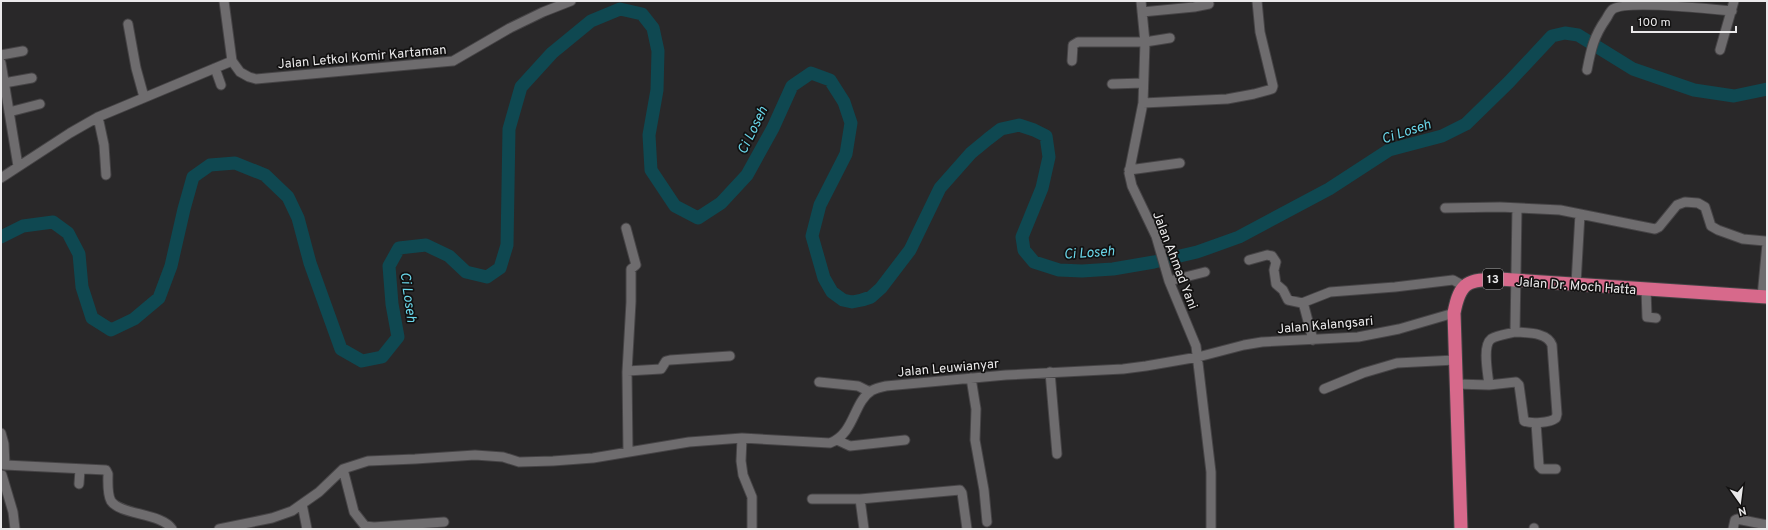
<svg xmlns="http://www.w3.org/2000/svg" width="1768" height="530" font-family="Overpass,sans-serif">
	<style>
		.lines { fill: none; stroke-linecap: round; stroke-linejoin: round }
		.river { stroke: #0f4851; stroke-width: 13 }
		.minor-casing { stroke: #464446; stroke-width: 11 }
		.highway-casing { stroke: #464446; stroke-width: 15 }
		.minor { stroke: #6e6c6e; stroke-width: 9 }
		.highway { stroke: #d7698b; stroke-width: 13 }
		.labels { text-anchor: middle; stroke-width: 3.5; stroke-linejoin: round; paint-order: stroke }
		.shield { fill: #121111; stroke: #a9a8a9; stroke-width: 1 }
		.shield-label { font-size: 12px; font-weight: bold; fill: #eae9ea }
		.street-label { font-size: 13px; fill: #eae9ea; stroke: #121111 }
		.water-label { font-size: 14px; font-style: italic; fill: #6ad6e9; stroke: #121111 }
	</style>
	<rect width="100%" height="100%" fill="#292829"/>
	<g class="lines">
		<path class="river" d="M1,237L23,226L53,222L68,233L79,254L82,287L92,318L111,330L134,319L159,298L171,266L184,209L193,177L210,165L235,163L265,175L288,197L298,218L310,263L341,349L362,361L382,357L398,337L392,304L389,266L399,248L426,245L449,256L466,272L487,277L500,268L507,245L509,129L521,87L552,53L591,21L620,9L642,14L653,28L658,51L657,90L649,135L651,170L675,206L698,218L721,203L747,175L773,128L792,86L811,73L830,80L844,102L851,123L846,154L820,205L812,236L824,278L832,292L843,300L852,302L862,300L871,297L881,288L910,250L940,188L971,153L988,139L1001,129L1019,125L1034,130L1046,136L1049,157L1042,188L1022,237L1024,250L1034,262L1059,270L1082,271L1113,269L1154,262L1197,252L1239,237L1329,189L1389,150L1442,136L1466,124L1509,82L1552,36L1565,33L1578,35L1633,69L1694,90L1734,96L1767,89"/>
		<defs>
			<path id="minor" d="M224,1L232,61L240,72L249,77L256,79L453,61L510,28L543,12L571,1
				M1141,1L1145,42L1143,103L1129,173L1132,186L1156,236L1169,281L1196,346L1211,472V529
				M1142,12L1194,7L1209,4
				M128,24L136,68L144,97
				M1720,50L1734,1
				M1,55L23,51
				M1072,61L1073,45L1078,42H1145L1170,38
				M1,63L18,166
				M215,68L221,85
				M1587,70C1591,49 1594,36 1606,19C1608,16 1610,11 1613,9C1627,0 1712,9 1732,11
				M4,83L32,78
				M1112,84L1143,83
				M1143,103L1227,99L1254,94L1272,89L1273,86L1260,32L1257,1
				M9,112L40,104
				M98,117L104,145L106,175
				M1129,170L1180,163
				M1,178L70,133L98,117L232,61
				M1445,208L1500,207L1560,210L1655,229L1659,227L1677,205L1685,202L1698,203L1705,207L1711,226L1718,230L1743,239L1765,241L1767,244L1762,297
				M626,228L636,265L631,269V302L627,372L628,452
				M1249,260L1267,255L1272,256L1276,262L1274,270L1276,284L1283,290L1288,300L1302,303L1330,292L1395,287L1453,280L1464,286
				M1169,281L1205,272
				M1576,284L1580,214
				M1646,289L1647,317L1656,318
				M1302,303L1304,306L1313,340
				M1515,332C1527,333 1547,332 1552,345L1557,414L1556,418C1550,423 1531,424 1524,421L1519,385L1516,382L1489,385C1488,374 1482,346 1491,339C1498,335 1508,334 1515,332Z
				M1515,332L1517,208
				M627,371L661,369L666,361L670,360L730,356
				M1050,372L1057,454
				M971,378L976,409L975,440L984,490L987,522
				M819,382L858,386L870,392
				M1456,384L1489,385
				M1324,389L1363,373L1397,363L1455,360
				M1536,423L1539,466L1542,469H1556
				M1,433L4,444L5,465L106,470L108,474C108,482 107,494 111,501C120,515 162,513 172,529
				M742,438L741,461L743,475L752,497V529
				M837,440L850,446L905,440
				M343,469L354,512L365,526L374,527L444,522
				M2,475L13,512L15,529
				M79,484L80,469
				M812,499H860L960,490L962,493L967,529
				M860,499L864,529
				M302,504L307,529
				M219,529L272,518L292,511L319,492L343,469L368,461L415,459L475,455L503,457L519,462L553,461L593,458L689,442L742,438L830,443C855,433 853,403 871,391C876,388 881,387 886,386L1006,375L1123,369L1146,366L1198,357L1244,345L1262,342L1358,337L1399,329L1454,313
				M1534,529V528
				M1733,529L1735,520L1737,519L1767,525"/>
			<path id="highway" d="M1461,529L1454,313C1460,281 1468,280 1499,279L1767,297"/>
		</defs>
		<use href="#minor" class="minor-casing"/>
		<use href="#highway" class="highway-casing"/>
		<use href="#minor" class="minor"/>
		<use href="#highway" class="highway"/>
	</g>
	<g class="labels">
		<rect class="shield" x="1483" y="269" width="20" height="20" rx="3"/>
		<g class="shield-label">
			<text x="1493" y="283">13</text>
		</g>
		<g class="street-label">
			<text transform="translate(362 56) rotate(-5)" y="5">Jalan Letkol Komir Kartaman</text>
			<text transform="translate(1176 260) rotate(69)" y="5">Jalan Ahmad Yani</text>
			<text transform="translate(1576 285) rotate(4)" y="5">Jalan Dr. Moch Hatta</text>
			<text transform="translate(1325 324) rotate(-5)" y="5">Jalan Kalangsari</text>
			<text transform="translate(948 367) rotate(-5)" y="5">Jalan Leuwianyar</text>
		</g>
		<g class="water-label">
			<text transform="translate(752 130) rotate(-64)" y="5">Ci Loseh</text>
			<text transform="translate(1406 131) rotate(-18)" y="5">Ci Loseh</text>
			<text transform="translate(1089 252) rotate(-4)" y="5">Ci Loseh</text>
			<text transform="translate(409 297) rotate(82)" y="5">Ci Loseh</text>
		</g>
	</g>
	<rect width="1768" height="530" fill="none" stroke="#eae9ea" stroke-width="4"/>
	<g transform="translate(1740 502) rotate(166)" stroke="#121111" stroke-width="3" paint-order="stroke">
	<path d="M0-3L7 15L0 10L-7 15Z" fill="#eae9ea"/>
	<text y="-6" font-size="11" font-weight="bold" text-anchor="middle" fill="#eae9ea">N</text>
	</g>
	<path d="M1632 26v6h104v-6" fill="none" stroke="#eae9ea" stroke-width="2"/>
	<text x="1638" y="26" font-size="12" fill="#eae9ea" stroke="#121111" stroke-width="3" paint-order="stroke">100 m</text>
</svg>
